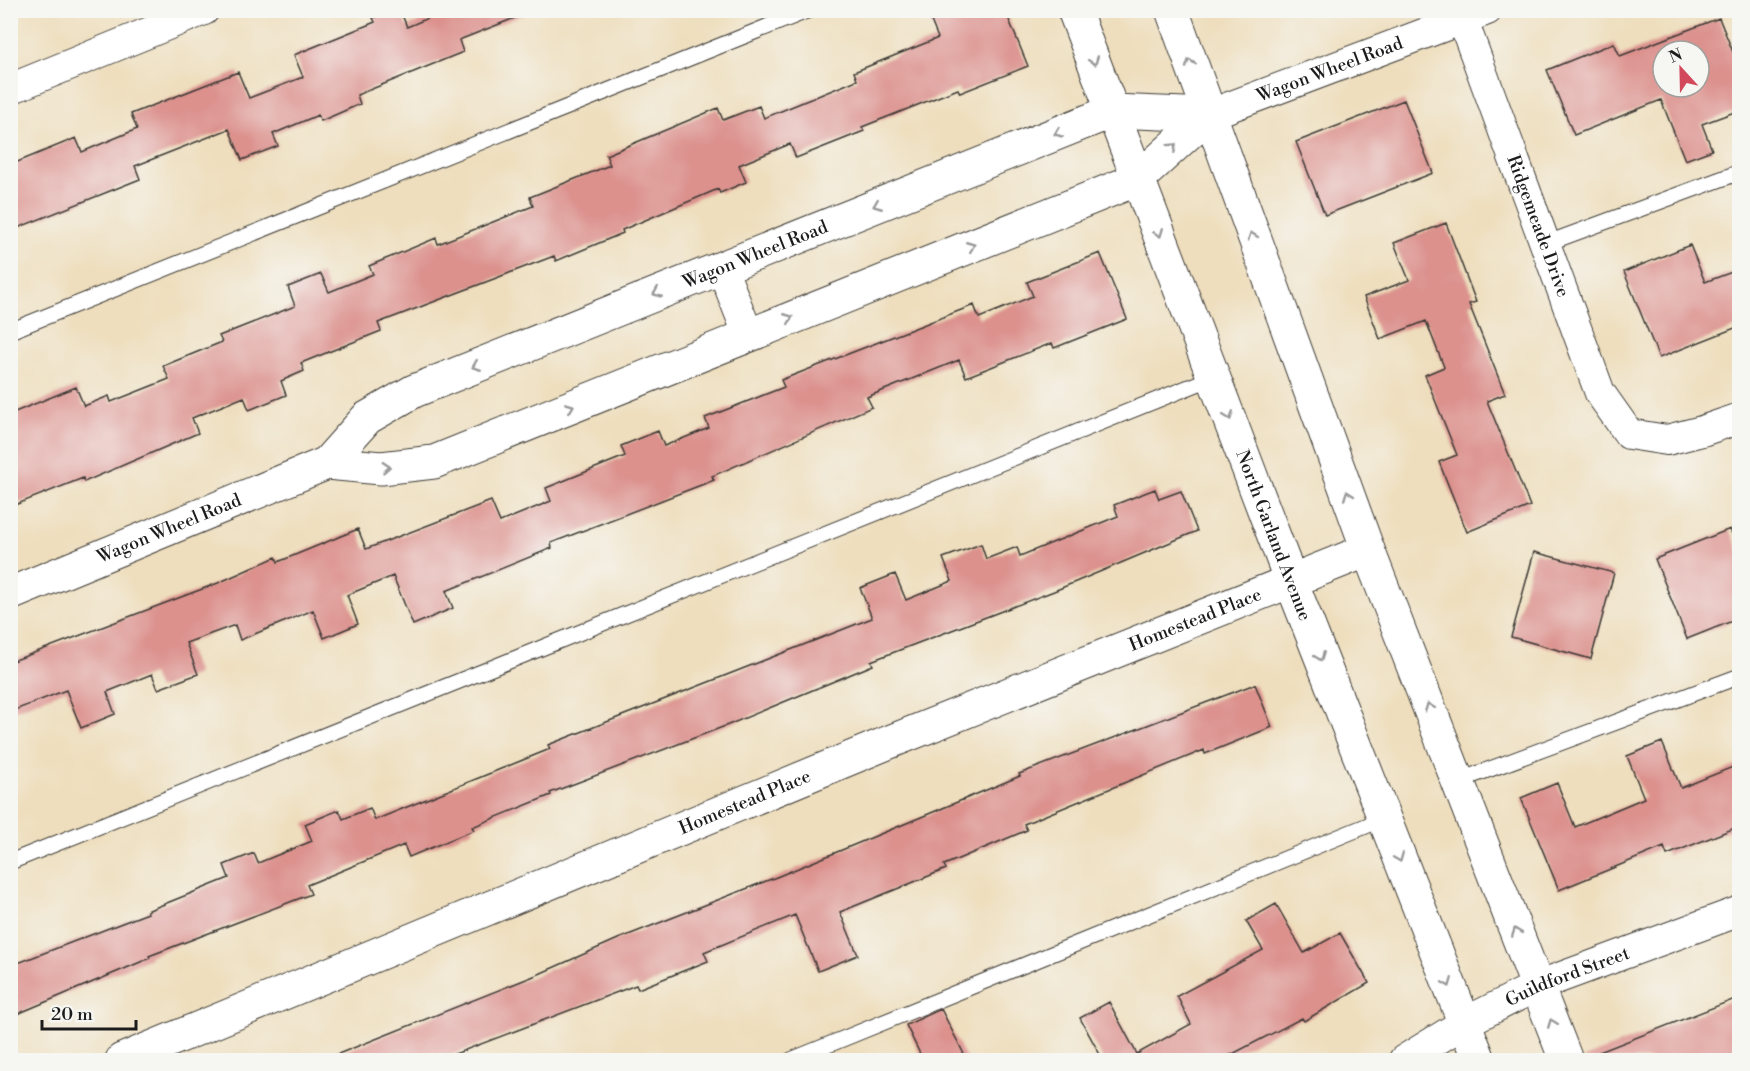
<svg xmlns="http://www.w3.org/2000/svg" width="1750" height="1071" font-family="'Libre Bodoni',serif">
	<style>
		.building { fill: #dc918d; fill-rule: evenodd }
		.lines { fill: none; stroke-linecap: round; stroke-linejoin: round }
		.service-casing { stroke: #3c3934; stroke-width: 17 }
		.minor-casing { stroke: #3c3934; stroke-width: 32 }
		.tertiary-casing { stroke: #3c3934; stroke-width: 35 }
		.secondary-casing { stroke: #3c3934; stroke-width: 35 }
		.service { stroke: #fff; stroke-width: 15 }
		.minor { stroke: #fff; stroke-width: 30 }
		.tertiary { stroke: #fff; stroke-width: 33 }
		.secondary { stroke: #fff; stroke-width: 33 }
		.oneway { stroke: #999 }
		.labels { text-anchor: middle; stroke-width: 4.5; stroke-linejoin: round; paint-order: stroke }
		.street-label { font-size: 18px; fill: #1c1c1c; stroke: #f6f6f2 }
	</style>
	<rect width="100%" height="100%" fill="#f6f6f2"/>
	<filter id="ink" filterUnits="userSpaceOnUse"><feTurbulence type="fractalNoise" baseFrequency=".0167" numOctaves="2"/><feDisplacementMap in="SourceGraphic" scale="12" xChannelSelector="R" yChannelSelector="G"/><feConvolveMatrix kernelMatrix="1 2 1 2 8 2 1 2 1" color-interpolation-filters="sRGB"/></filter>
	<filter id="wash" filterUnits="userSpaceOnUse"><feTurbulence type="fractalNoise" baseFrequency=".008" numOctaves="4" result="noise"/><feDisplacementMap in="SourceGraphic" scale="24" xChannelSelector="R" yChannelSelector="G"/><feGaussianBlur stdDeviation="1.35" result="paint"/><feColorMatrix in="noise" values="0 0 0 0 0 0 0 0 0 0 0 0 0 0 0 0 0 1.4 0 .05"/><feComposite in="paint" operator="in"/></filter>
	<g filter="url(#wash)">
		<rect width="100%" height="100%" fill="#eedebd"/>
		<g id="blocks">
			<path class="building" d="M391,10H400L407,27L447,10L530,12L459,40L463,52L357,95L360,104L321,121L318,115L273,134L278,146L242,160L229,129L135,166L140,179L10,231V165L76,138L82,152L137,129L131,114L238,72L249,98L303,77L294,55L375,22L373,18Z
				M958,10H1005L1028,66L960,93L958,89L862,127L864,131L796,158L790,144L739,165L746,182L720,193L718,189L622,230L623,233L556,261L554,256L378,323L381,331L301,363L304,371L281,381L286,395L249,410L244,397L192,418L198,433L84,482L83,478L10,507V414L76,387L84,406L109,396L111,402L169,379L163,366L222,342L219,336L295,306L288,287L321,274L329,292L373,274L369,266L436,238L438,244L533,206L530,197L610,165L606,155L718,108L723,120L759,106L764,118L857,80L854,72L938,38L931,21Z
				M1719,18L1740,69V110L1702,124L1712,150L1685,160L1661,100L1574,135L1547,70L1614,43L1620,56ZM1663,51H1699V87H1663Z
				M1404,100L1433,173L1325,215L1296,142Z
				M1446,223L1476,302L1469,304L1505,394L1487,401L1530,506L1467,532L1439,462L1457,455L1425,375L1444,367L1426,321L1380,339L1364,297L1409,280L1394,243Z
				M1690,245L1705,282L1740,269V326L1659,358L1624,272Z
				M1100,253L1127,319L1054,348L1052,343L966,377L959,360L867,397L872,407L712,476L714,480L551,543L552,548L446,591L453,608L413,625L393,576L347,595L358,624L324,638L313,610L240,640L235,625L186,643L198,674L158,689L152,674L107,692L115,714L81,728L66,690L10,712V662L218,583L276,557L278,562L358,529L366,549L491,501L500,522L551,501L546,488L625,456L621,446L658,431L664,446L709,428L705,418L784,387L781,380L974,305L979,318L1033,296L1027,282Z
				M1155,489L1159,499L1181,491L1197,531L1054,591L871,661L873,665L728,725L550,793L551,795L472,827L474,830L409,857L404,845L307,885L311,894L149,956L150,958L10,1017V966L148,913L147,911L229,878L224,865L254,853L258,863L312,841L305,824L339,810L343,819L370,808L375,820L550,749L548,745L872,618L860,588L895,574L906,600L952,581L943,558L981,544L986,559L1017,547L1020,556L1118,516L1114,505Z
				M1730,529L1740,553V618L1687,639L1655,559Z
				M1534,552L1614,573L1591,659L1511,637Z
				M1255,684L1272,727L1205,754L1204,750L1024,824L1027,830L944,865L946,869L840,912L858,955L818,971L795,915L704,952L708,961L638,989L636,985L439,1060H323L539,974L618,939L779,876L1020,776L1019,774Z
				M1662,742L1681,788L1740,764V826L1667,855L1664,847L1559,890L1521,798L1557,783L1575,827L1644,798L1627,756Z
				M1276,904L1304,953L1340,933L1369,983L1304,1021L1302,1018L1221,1060H1103L1080,1018L1109,1002L1137,1054L1191,1024L1177,996L1263,950L1246,921Z
				M1740,997V1060H1584V1058Z
				M941,1009L967,1060H923L906,1025Z"/>
		</g>
	</g>
	<g filter="url(#ink)">
		<use href="#blocks" fill-opacity="0" stroke="#3c3934" stroke-width="1.5"/>
		<g class="lines">
			<defs>
				<path id="service" d="M1545,244L1740,172
					M10,331L809,10
					M1458,781L1740,676
					M10,862L1214,377
					M791,1060L1383,819"/>
				<g id="minor">
					<path id="s1" d="M1459,10L1600,393L1629,434L1667,440L1702,431L1740,418"/>
					<path d="M10,89L204,10"/>
					<path id="s2" d="M1208,115L1487,10"/>
					<path d="M722,268L748,334"/>
					<path id="s3" d="M1404,1060L1464,1023L1537,986L1740,911"/>
				</g>
				<g id="tertiary">
					<path d="M327,463L381,468L434,462L1138,179L1208,115"/>
					<path id="s4" d="M10,594L327,463L367,418L414,391L1113,111L1208,115"/>
					<path id="s5" d="M122,1060L887,743L1368,550"/>
				</g>
				<g id="secondary">
					<path id="s6" d="M1074,10L1291,581L1479,1060"/>
					<path d="M1172,10L1368,550L1566,1060"/>
				</g>
			</defs>
			<use href="#service" class="service-casing"/>
			<use href="#minor" class="minor-casing"/>
			<use href="#tertiary" class="tertiary-casing"/>
			<use href="#secondary" class="secondary-casing"/>
			<use href="#service" class="service"/>
			<use href="#minor" class="minor"/>
			<use href="#tertiary" class="tertiary"/>
			<use href="#secondary" class="secondary"/>
		</g>
		<defs><path id="oneway-chevron" d="M-2-3.5L2.5 0L-2 3.5" fill="none" stroke-width="1.6" stroke-linecap="round" stroke-linejoin="round" transform="scale(1.5)"/></defs>
		<g class="oneway">
			<use href="#oneway-chevron" transform="translate(1094 61) rotate(69)"/>
			<use href="#oneway-chevron" transform="translate(1190 63) rotate(-109)"/>
			<use href="#oneway-chevron" transform="translate(1058 133) rotate(158)"/>
			<use href="#oneway-chevron" transform="translate(1173 147) rotate(-42)"/>
			<use href="#oneway-chevron" transform="translate(877 205) rotate(158)"/>
			<use href="#oneway-chevron" transform="translate(1159 233) rotate(69)"/>
			<use href="#oneway-chevron" transform="translate(1252 236) rotate(-110)"/>
			<use href="#oneway-chevron" transform="translate(971 246) rotate(-22)"/>
			<use href="#oneway-chevron" transform="translate(657 293) rotate(158)"/>
			<use href="#oneway-chevron" transform="translate(789 318) rotate(-22)"/>
			<use href="#oneway-chevron" transform="translate(476 366) rotate(158)"/>
			<use href="#oneway-chevron" transform="translate(570 407) rotate(-22)"/>
			<use href="#oneway-chevron" transform="translate(1229 416) rotate(69)"/>
			<use href="#oneway-chevron" transform="translate(386 467) rotate(-4)"/>
			<use href="#oneway-chevron" transform="translate(1348 495) rotate(-110)"/>
			<use href="#oneway-chevron" transform="translate(1320 657) rotate(69)"/>
			<use href="#oneway-chevron" transform="translate(1429 707) rotate(-111)"/>
			<use href="#oneway-chevron" transform="translate(1399 858) rotate(68)"/>
			<use href="#oneway-chevron" transform="translate(1516 932) rotate(-111)"/>
			<use href="#oneway-chevron" transform="translate(1448 983) rotate(68)"/>
			<use href="#oneway-chevron" transform="translate(1552 1023) rotate(-111)"/>
		</g>
	</g>
	<g class="labels">
		<g class="street-label">
			<text dy="6" stroke="none"><textPath href="#s2" startOffset="130">Wagon Wheel Road</textPath></text>
			<text dy="6" stroke="none"><textPath href="#s1" startOffset="230">Ridgemeade Drive</textPath></text>
			<text dy="6" stroke="none"><textPath href="#s4" startOffset="825">Wagon Wheel Road</textPath></text>
			<text dy="6" stroke="none"><textPath href="#s4" startOffset="172">Wagon Wheel Road</textPath></text>
			<text dy="6" stroke="none"><textPath href="#s6" startOffset="562">North Garland Avenue</textPath></text>
			<text dy="6" stroke="none"><textPath href="#s5" startOffset="1160">Homestead Place</textPath></text>
			<text dy="6" stroke="none"><textPath href="#s5" startOffset="674">Homestead Place</textPath></text>
			<text dy="6" stroke="none"><textPath href="#s3" startOffset="184">Guildford Street</textPath></text>
		</g>
	</g>
	<rect width="1750" height="1071" fill="none" stroke="#f6f6f2" stroke-width="36"/>
	<g transform="translate(1681 69) rotate(338)"><circle r="28" fill="#f6f6f2" stroke="#9f9f9c" stroke-width="1.5"/>
	<path d="M0-4.5L10 22L0 15L-10 22Z" fill="#d1495b"/>
	<text y="-9" font-size="16" font-weight="bold" text-anchor="middle" fill="#1c1c1c">N</text>
	</g>
	<path d="M42 1020v9h94v-9" fill="none" stroke="#1c1c1c" stroke-width="3"/>
	<text x="51" y="1020" font-size="18" fill="#1c1c1c" stroke="#f6f6f2" stroke-width="4.5" paint-order="stroke">20 m</text>
</svg>
